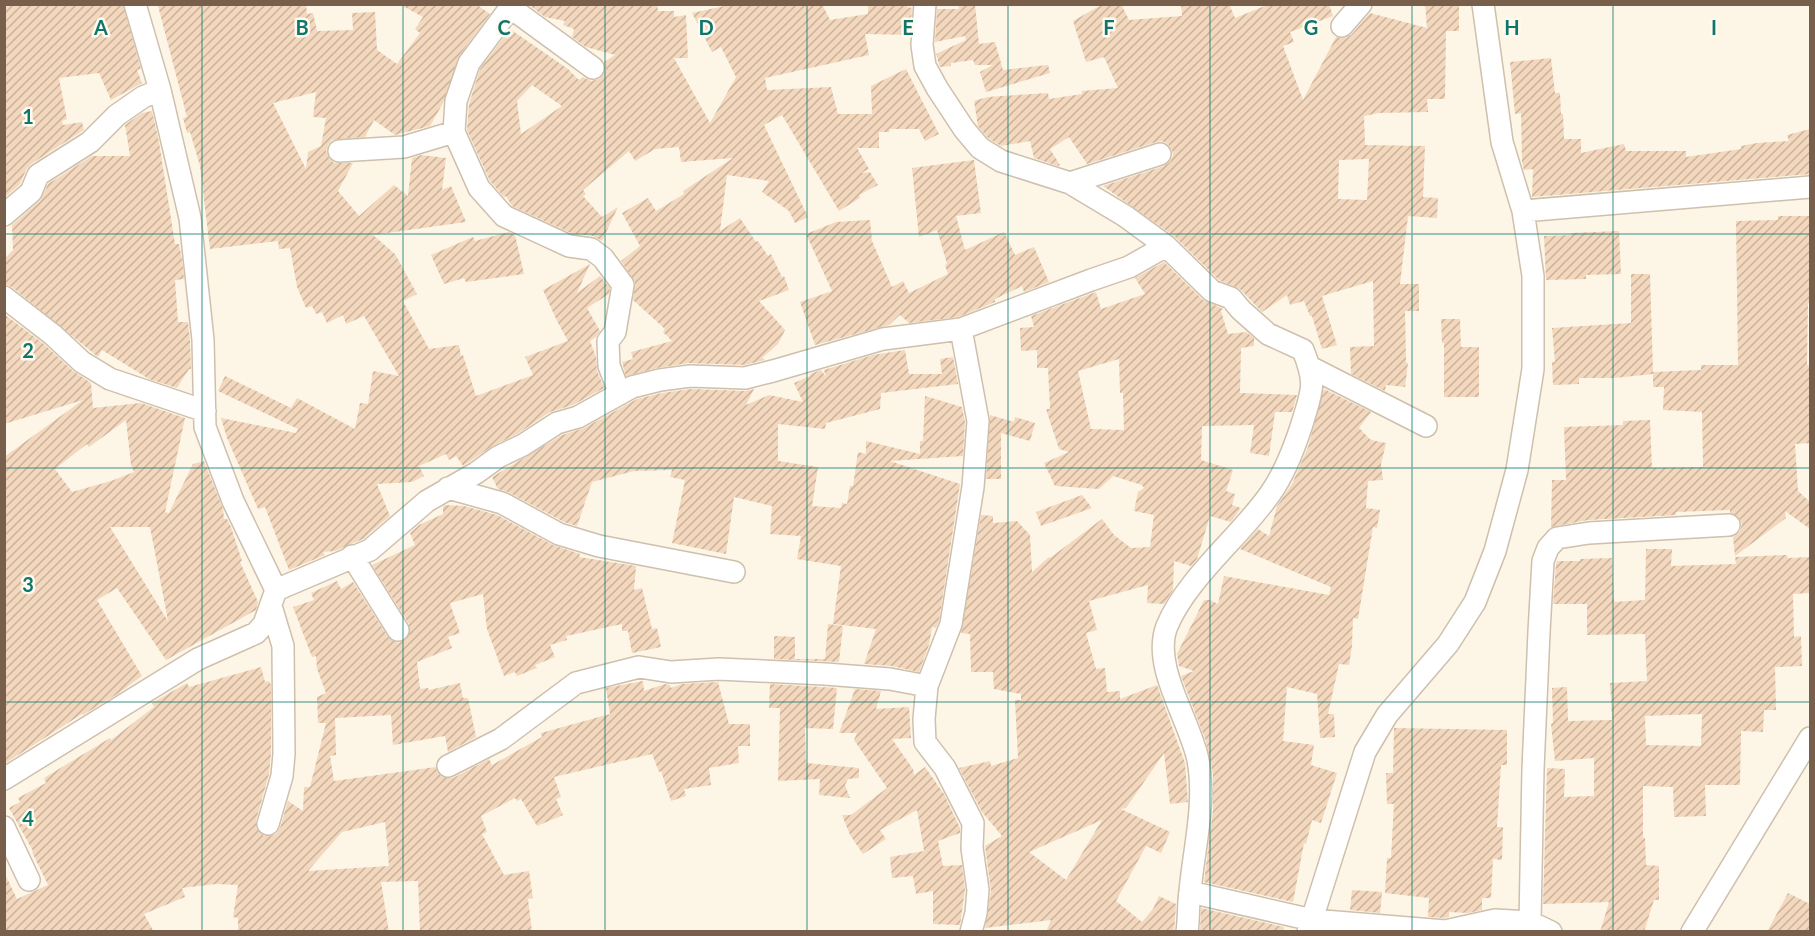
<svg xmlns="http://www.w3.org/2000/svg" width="1815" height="936" font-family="Lato,sans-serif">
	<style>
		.building { fill: url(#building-hatch); fill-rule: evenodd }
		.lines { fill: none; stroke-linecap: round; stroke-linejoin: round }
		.minor-casing { stroke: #cfbfad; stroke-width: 24 }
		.minor { stroke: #fff; stroke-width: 21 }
		.grid { fill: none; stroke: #0f766e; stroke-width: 1.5; stroke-opacity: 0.55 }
		.grid-label { font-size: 20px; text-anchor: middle; font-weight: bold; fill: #0f766e; stroke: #fffaee; stroke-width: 5; stroke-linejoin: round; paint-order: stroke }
	</style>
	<defs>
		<pattern id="building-hatch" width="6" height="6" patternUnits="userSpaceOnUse" patternTransform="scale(1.5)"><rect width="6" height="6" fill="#f3d8be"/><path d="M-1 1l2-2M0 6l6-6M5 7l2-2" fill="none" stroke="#cab29c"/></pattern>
	</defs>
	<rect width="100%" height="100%" fill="#fdf6e7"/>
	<path class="building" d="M4,4H123L141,69L137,70L142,83L111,100L99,73L59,78L67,119L62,121L63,125L82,122L84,130L31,164L26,170L20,184L4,198Z
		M210,4H306L307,14L313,13L317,31L353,30L352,13L375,12L377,50L397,64L420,33L415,29L423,17L399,4H476L490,14L459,56L443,103L430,126L395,135L374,120L365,137L332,140L328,145L326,151L329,158L334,163H353L338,191L359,216L394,185L408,196L412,158L421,155L446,158L442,190L451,186L466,222L373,235L395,254L417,294L403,301L429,349L459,345L461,356L463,355L476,396L533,375L525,357L568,341L557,321L543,290L590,264L577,293L600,276L610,288L609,294L587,308L600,331L596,337L590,341L596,357L597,371L604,388L573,405L550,412L517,434L491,447L463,466L456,456L449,460L446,454L419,466L424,476L412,482L377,484L390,516L363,539L335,551L323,552L325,555L289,570L265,507L258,509L227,438L221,418L296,433L298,429L218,391L225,376L291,408L297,398L355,429L360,403L368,404L373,371L399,376L364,316L346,324L343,315L327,323L322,312L316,314L312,306L306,308L297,287L290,248L279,249L278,241L210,249L200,166L190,132L187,133L183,118L187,117L158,6ZM316,92L313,117L326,118L321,146L308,152L306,169L273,103Z
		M528,4H657L658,11H674V17L686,15L688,58H674L710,123L736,77L721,47L712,52L692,13L734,4H822L830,20L868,14V4H907V7L912,8L910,35L865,34L869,55L765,78L767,90L831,87L838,114H872L871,86L906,69L939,134L925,141L919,129H889L890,132H879V148H857L869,169L861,173L870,172L878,185L859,195L860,198L839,211L782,115L764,125L808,217L795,223L789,211L762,192L769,181L727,175L720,231L740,218L756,242L758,241L768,256L771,254L782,277L784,276L789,290L759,301L785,330L778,344L762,358L765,360L744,365L688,363L657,368L626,376L622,362L633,359L631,352L672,341L663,332L665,329L633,300L635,282L621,261L640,246L622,213L648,198L656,211L684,194L683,191L733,158L681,162L679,147L655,149L635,161L629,151L583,190L586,194L583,196L602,217L618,207L602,241L593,236L573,234L512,206L506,196L504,197L490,181L467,130L469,104L480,69L510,29L568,69L579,80L583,77L591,81L599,79L606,70L604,62L615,55L586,47L572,37L574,29L563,25L565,21L545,17ZM532,85L562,106L521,134L517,101Z
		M958,4H975L979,44L995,42L1003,70L1048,65L1050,73L986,92L980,72L993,65H975L973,60L951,63V66L940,67L936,54L966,40L965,36L935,42L937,9H959Z
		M1103,4H1121L1129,20L1182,16L1181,4H1229L1235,18L1270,4H1329L1333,16L1290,32L1294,42L1283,46L1303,100L1336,37L1346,38L1351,35L1370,13L1427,28L1425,4H1459V31H1446L1445,99H1427L1428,112L1379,113L1364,116L1365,145L1425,146L1423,197L1438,198L1437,218L1408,216L1400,284H1419V311H1405L1406,363H1408L1405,387L1386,385L1385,391L1351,374L1350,347L1374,346L1373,281L1322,296L1337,345L1322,349L1312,316H1310L1304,301L1290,305L1287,295L1262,312L1240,289L1219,280L1174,236L1103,186L1164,166L1170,162L1173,156L1172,150L1168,144L1162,141L1156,142L1087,164L1069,137L1050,149L1060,165L1058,166L1034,158L1030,141L1001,146L988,138L978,126L974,101L987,97L1048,93L1049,99L1082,94V91L1118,88L1104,57L1086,62L1073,21ZM1369,159L1367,200L1338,199L1339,160Z
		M1551,58L1555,93H1560L1561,114H1563L1564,139H1581V153L1624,144L1626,151H1686V157L1741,149V146L1757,143L1789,141L1787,135L1810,129V174L1532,197L1533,169L1524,170L1522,162L1521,113L1515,114L1510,62Z
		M152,111L159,142L175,244H179L182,259L184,279L175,280L178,322H188L190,341L191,369H189L177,388L149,379L102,350L98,357L12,287L4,284V259L13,250L12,225L40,201L48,184L92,156H130L125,125L142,113Z
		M974,160L981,213L956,216L965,250L1004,232L1015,255L1034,247L1049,282L1024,292L1022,286L995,299V302L958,317L909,323L900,315L889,325L815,345L800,302L832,291L806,234L836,222L870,220L872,241L892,287L903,281L909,293L948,274L945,265L947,264L937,230L919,237L912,168Z
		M1778,216H1810V303H1808L1807,365H1810V443L1795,444L1798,491L1810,502V529L1785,511L1786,518L1735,556L1733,537L1740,531L1742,524L1739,518L1730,513V510L1676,512V515L1588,520L1551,527L1552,480H1566L1564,427L1623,425V421L1650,420L1652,468L1703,467L1702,412L1663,410L1664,387H1653V374L1614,378H1579V384L1553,385L1552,362H1555L1552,328L1631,323V274H1650L1653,372L1701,370V365H1738L1736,221L1778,220Z
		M1619,231L1621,274L1586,275V279L1546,280L1544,236L1571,235V233Z
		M509,232L515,235L524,274L466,282L464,278L444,284L431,255L473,237L475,241Z
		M1164,262L1203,300L1223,309L1221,311L1228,334L1246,332L1254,338V346L1241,348L1240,393L1297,395L1292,412H1275L1269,456L1250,453L1254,425L1202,426L1201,460L1233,470L1226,491L1235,494L1232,505L1241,508L1231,522L1210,516L1197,559L1191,566L1174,561L1173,590L1164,604L1147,603L1148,585L1089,601L1097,630L1086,633L1096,669L1105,668L1107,692L1120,691V699L1157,685L1185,763L1188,802L1170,804L1164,753L1126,808L1121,809L1170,832L1161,853L1146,846L1116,901L1142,922L1153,909L1159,896L1176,904L1174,932H1046L1051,920L985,928L991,891L985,846L1002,836L982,812L959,768L990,761L991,766L1018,758L1015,700H1021V694L994,689L993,672H971L970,634L961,633L981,515L993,516V523L1017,521L1030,535L1032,572L1049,557L1050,558L1102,519L1114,535L1131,548L1150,547L1154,515L1134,511L1138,492L1144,488L1142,485L1113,476L1099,489L1055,486L1044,463L1069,452L1059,449L1046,409H1050L1048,368H1037V350L1021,351L1020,328L1034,327L1031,316L1096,292L1101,309L1145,294L1135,278ZM1119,359L1120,393H1123L1124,430L1091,429L1078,371ZM1102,820L1066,880L1029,852Z
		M4,314L45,345L73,371L91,383L93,408L141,403L185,418L165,512L169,513L193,464L204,461L223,509L224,519H227L231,527L242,561L240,562L258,602L256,610L166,660L117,588L97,600L142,676L119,693L83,715L82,714L4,764V457L83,400L4,424ZM126,420L131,465L134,472L111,481L72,492L55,469L87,444L89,447ZM110,527H150L168,621Z
		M1441,319H1460L1461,347H1479V397H1444V343H1442Z
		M905,350L909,374H942L940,359L953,357L958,384L881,393L880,409L826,423L825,429L778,424V461L818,467L812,506L841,508L842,503L847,504L850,486H853L858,452L866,454V441L920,454V441H923L925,396L962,407L965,422L963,456L890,461L960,484L939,621L936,628L932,627L929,645L919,672L892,666L864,664L876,629L833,624L841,566L797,559L801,536L770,534L772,506L734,497L726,554L672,543L685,480L670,477L672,470L634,471L592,482L577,526L564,522L508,492L498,489L492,477L562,435L584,428L637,399L662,393L691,389L745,391L754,389L746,405L769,395L803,402L794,383L810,376V374L821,370L826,377L824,370L873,355Z
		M1324,389L1371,412L1359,428L1371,440L1386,443L1381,464L1383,480L1368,481L1366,508L1380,510L1377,528L1373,527L1358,619L1353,618L1352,646L1349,665L1339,664L1328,714H1334L1335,737L1320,738L1317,694L1287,687L1283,741L1314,745L1311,765L1337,773L1321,823L1312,820L1306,844L1304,843L1293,902L1204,882L1213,810V775L1206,741L1181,676L1194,671L1179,666L1177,654L1204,600H1210L1218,604L1224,576L1329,595L1331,587L1240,549L1258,529L1269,536L1277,506L1292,484L1308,447Z
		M990,415L1014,422L1015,417L1035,423L1030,441L1001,433V479H986Z
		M1082,495L1092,508L1041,526L1036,512Z
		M445,505L464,506L497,515L553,545L580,554L579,557L636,566L634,590L642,588L652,629L657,628L661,647L632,653L628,631H622V624L566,636L567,640L550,645L555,657L535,665L537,668L517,676L515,672L504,676L487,629L483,594L450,603L460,633L448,637L452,648L417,662L420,689L428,688L429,690L460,683L463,698H468L476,737L448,752L445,736L393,745L391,715L335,718L336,755L330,756L334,781L436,767L437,772L442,777L453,778L489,759L492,765L542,737L541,733L610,714L606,688L643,681L644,691L665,684L670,685L671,688L682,684L718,682L729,724H750V746H738L739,763L709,768L711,785L684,789L686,796L671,801L661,771L659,772L652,754L554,777L561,797L556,799L563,815L537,826L521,799L517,801L515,798L481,816L487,832L482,834L504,875L529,871L533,898L528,899L532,932H420L418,881L381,882L389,932H238V918L233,917L238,885L216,884L182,888L185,897L144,914L154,932H4V872L17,899L48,885L32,852L33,851L9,808L20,802L18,798L46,783L44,778L110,738L111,740L154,707L152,703L187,683L189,687L261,667L265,682L269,681L271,685V753L269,774L256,820V828L264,836H270L276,834L280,828L288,801L303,811L304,787H310L326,723H318L317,697L326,693L317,669L316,656L312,657L293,607L314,600L311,593L337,581L341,589L353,582L388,637L398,643L405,640L409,635V624L372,565L415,545L410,533L419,525L443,514V507ZM385,822L389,866L308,871L342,832Z
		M1646,549H1672L1671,566L1736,564L1735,557L1787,555L1788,558L1810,557V593L1793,594L1794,637L1801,636L1802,666L1775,667L1776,710H1764L1763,732L1741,731L1740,785H1705L1706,816L1674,817L1673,787L1643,786V838H1645L1646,865L1659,866V900H1654L1644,932H1600L1609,902L1543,904L1547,768L1565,769L1564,797L1594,796V758L1555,761L1551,724L1553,723L1552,688L1567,687L1568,721L1612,720L1610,683L1647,681L1645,634L1587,635V604H1553L1556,564L1557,561H1580V559L1612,558L1614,602L1645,600ZM1702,714L1701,746L1646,745L1645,716Z
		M828,624L843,626L839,662L774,659V636L795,637V659H825Z
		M770,684L837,688L833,729L805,728L806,763L859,768V778L848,779L845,785L850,798L819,795L820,779L778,781L780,708H769Z
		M855,689L881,691L876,709L909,707L911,738L892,739L913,769L914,775L925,767L944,794L960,828V833L938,841L943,866L962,865L965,890L960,925L933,924V891L916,894L913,876L892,878L890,857L924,851L917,810L880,830L886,839L863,854L850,835L842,815H851L887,788L854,740L857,733H839Z
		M1394,728L1507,730V765H1501L1497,827H1503L1502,860L1493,859L1491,898H1482V910L1468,913L1449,912V917L1444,918L1428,917L1429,898L1385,893L1387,858H1391L1394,804H1387L1386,773H1393Z
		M1352,890L1382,892L1380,913L1350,910Z
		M1788,893L1810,904V932H1767Z
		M1201,908L1284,927L1283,932H1200Z"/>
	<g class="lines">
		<defs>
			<path id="minor" d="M513,4L469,63L456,101L454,132L479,188L504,216L569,246L591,249L603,258L623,285L615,332L608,341L609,366L620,394
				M925,4L922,45L925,66L937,88L964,129L980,148L1001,161L1070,183L1125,216L1166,246L1212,291L1231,298L1241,310L1268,334L1303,350C1317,385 1312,390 1302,424C1294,449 1285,473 1270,494C1240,537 1187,578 1167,626C1151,666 1190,720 1198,760C1206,803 1194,848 1190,891C1188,904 1189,918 1187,932
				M511,8L593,68
				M1342,26L1361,4
				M339,151L404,147L454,132
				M1070,183L1160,154
				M1523,211L1810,187
				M4,215L31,192L38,175L90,142L117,115L143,97L160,90
				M4,297L53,335L82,362L110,379L205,411
				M961,329L978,421L973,487L951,624L927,686L924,719L925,742L945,768L973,823L972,848L978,890L976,913L971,932
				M1310,367L1426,426
				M448,488L502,503L559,534L599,546L734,572
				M352,556L398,630
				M276,590L370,550L427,501L476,473L498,457L523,445L557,423L578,417L632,387L660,380L690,376L745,378L773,371L883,339L961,329L1091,280L1129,267L1166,246
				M448,766L501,739L576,683L639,667L671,672L719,669L825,674L890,679L927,686
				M4,779L198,659L256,633L264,624L276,590L233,501L205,427L203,340L190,218L160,90L135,4
				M268,824L282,776L284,754L283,646L271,606
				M4,827L29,880
				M1190,892L1312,920L1445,931L1495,920L1530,922L1551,932
				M1530,922L1533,769L1539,632L1543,561L1548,548L1557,538L1589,533L1729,525
				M1308,932L1365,752L1387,715L1448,644L1475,602L1495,551L1517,470L1533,369V276L1523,211L1502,142L1483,4
				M1692,932L1810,738"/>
		</defs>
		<use href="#minor" class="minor-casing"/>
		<use href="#minor" class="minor"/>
	</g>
	<path class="grid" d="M202,4V932M403,4V932M605,4V932M807,4V932M1008,4V932M1210,4V932M1412,4V932M1613,4V932M4,234H1810M4,468H1810M4,702H1810"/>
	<g class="grid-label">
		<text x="101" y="35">A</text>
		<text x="302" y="35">B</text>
		<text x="504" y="35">C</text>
		<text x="706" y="35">D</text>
		<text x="908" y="35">E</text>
		<text x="1109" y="35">F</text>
		<text x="1311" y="35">G</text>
		<text x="1512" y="35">H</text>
		<text x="1714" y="35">I</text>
		<text x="28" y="124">1</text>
		<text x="28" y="358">2</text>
		<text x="28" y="592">3</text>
		<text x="28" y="826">4</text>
	</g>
	<rect width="1815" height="936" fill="none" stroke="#775f4b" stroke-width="12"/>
</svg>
